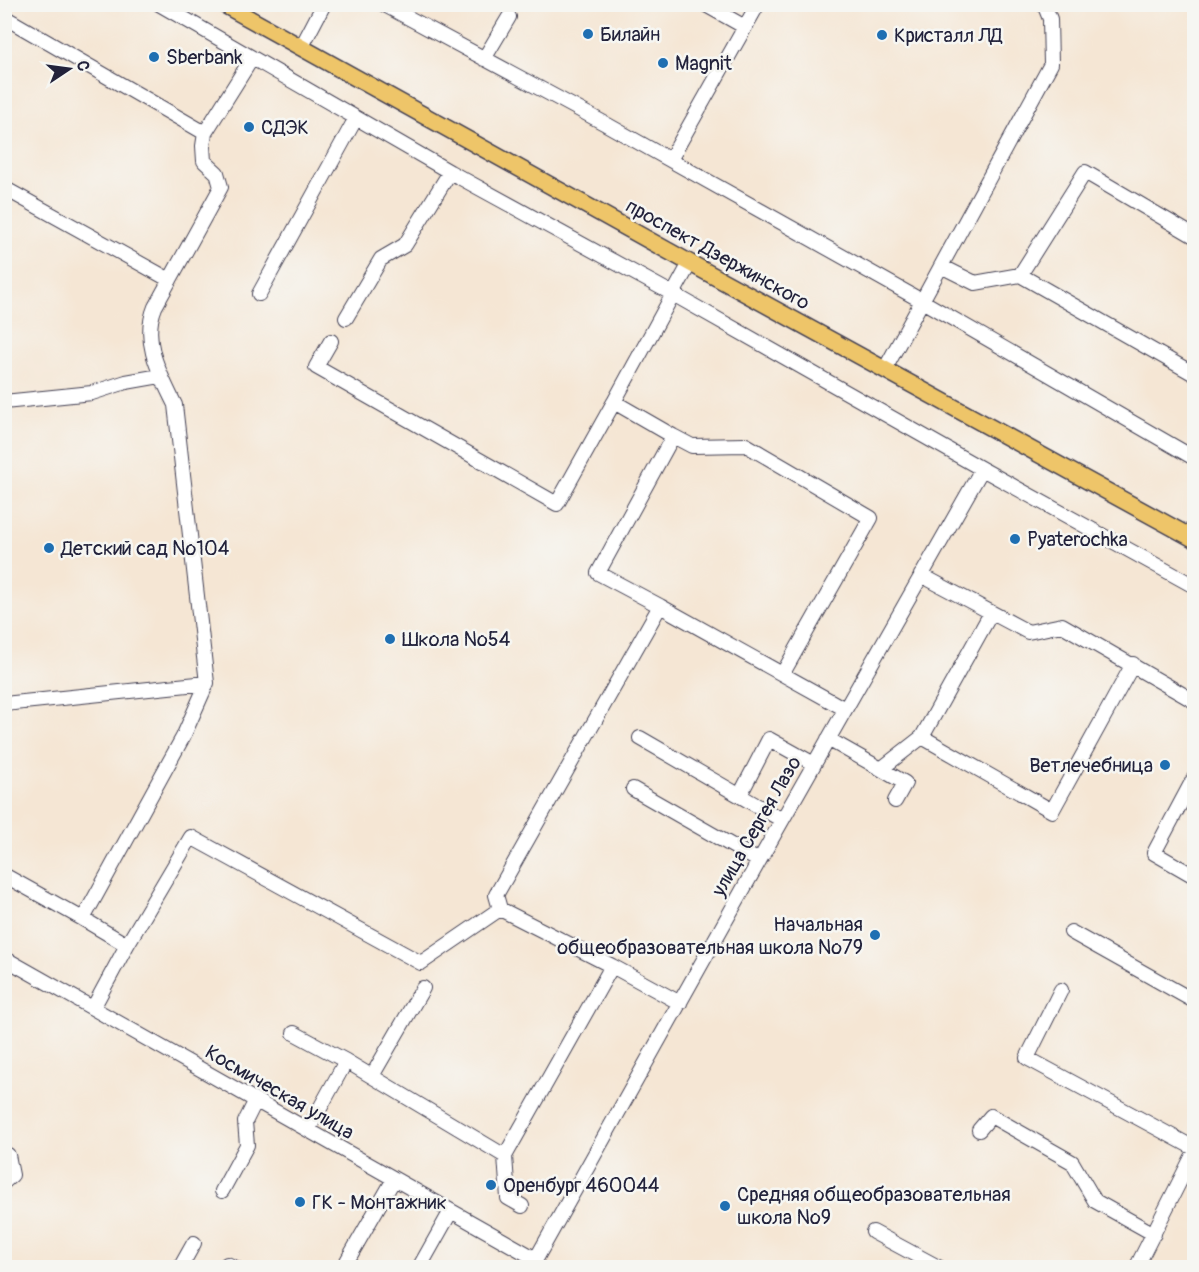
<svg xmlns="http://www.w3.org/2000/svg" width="1199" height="1272" font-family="Pangolin,sans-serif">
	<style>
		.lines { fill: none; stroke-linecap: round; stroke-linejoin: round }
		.minor-casing { stroke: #423f52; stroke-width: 16 }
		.major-casing { stroke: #423f52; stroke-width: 19 }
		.minor { stroke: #fff; stroke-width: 14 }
		.major { stroke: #eec569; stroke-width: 16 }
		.poi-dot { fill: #1f6fb2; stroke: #f6f6f2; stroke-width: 2 }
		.labels { text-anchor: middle; stroke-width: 5; stroke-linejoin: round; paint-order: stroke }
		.poi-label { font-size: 20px; fill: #22223b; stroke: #f6f6f2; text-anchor: start }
		.street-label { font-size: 20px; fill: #22223b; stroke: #f6f6f2 }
	</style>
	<rect width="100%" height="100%" fill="#f6f6f2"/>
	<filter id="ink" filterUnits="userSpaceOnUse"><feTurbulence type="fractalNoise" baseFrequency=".0167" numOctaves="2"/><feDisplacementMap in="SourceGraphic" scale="12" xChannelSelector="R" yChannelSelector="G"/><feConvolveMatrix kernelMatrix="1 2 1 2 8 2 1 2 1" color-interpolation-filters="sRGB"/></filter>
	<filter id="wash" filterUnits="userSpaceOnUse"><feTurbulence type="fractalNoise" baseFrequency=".008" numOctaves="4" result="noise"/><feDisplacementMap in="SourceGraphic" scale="24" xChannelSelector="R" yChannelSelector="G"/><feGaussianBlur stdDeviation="1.35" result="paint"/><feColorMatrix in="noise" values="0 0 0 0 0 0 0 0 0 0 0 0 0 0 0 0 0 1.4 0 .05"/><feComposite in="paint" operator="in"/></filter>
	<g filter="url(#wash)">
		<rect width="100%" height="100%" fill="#f5e6d4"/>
	</g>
	<g filter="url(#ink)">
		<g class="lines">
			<defs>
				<path id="minor" d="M159,4L450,172L673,294L982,469L1194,586
					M383,4L604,123L922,301L1194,458
					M704,4L745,27
					M4,17L205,133L203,146L204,161L217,173L221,187L155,307C141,341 160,374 175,405L207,683L183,737L83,919L4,875
					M301,48L324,4
					M484,59L509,17
					M205,133L252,58
					M670,160L758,4
					M4,188L170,280
					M941,266L975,283L1020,275L1085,172L1194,236
					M1020,275L1194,374
					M259,294L356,118
					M346,318L381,259L405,245L450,172
					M331,341L316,367L557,504L614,402
					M885,369L1051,64L1050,19L1044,4
					M4,402L92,393L126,382L160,376
					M673,436L692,446L746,445L871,518L783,673
					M921,575L1028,632L1062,625L1194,701
					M660,606L598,573L673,436L614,402L690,263
					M991,613L922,737L1052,811L1133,664
					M4,704L207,683
					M640,738L782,820
					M828,739L881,769L922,737
					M881,769L905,783L895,801
					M1194,778L1154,853L1194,876
					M633,789L759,861
					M740,795L769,739L814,764
					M83,919L127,945
					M1071,932L1194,1001
					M4,958L536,1259
					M1061,990L1027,1058L1194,1148
					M680,1003L612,966L500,909L496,895L660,606L845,709
					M93,1008L127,945L191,837L421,963L500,909
					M294,1033L346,1061
					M372,1076L423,988
					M308,1130L346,1061L505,1156L612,966
					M979,1130L991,1116L1072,1162L1095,1201L1154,1234
					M505,1156L508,1198L522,1206
					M4,1182L12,1175L8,1155
					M222,1191L247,1145L245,1122L256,1100
					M873,1232L940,1268
					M180,1268L194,1243
					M225,1268L227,1264L236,1268
					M343,1268L394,1179
					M419,1268L451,1211
					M531,1268L759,861L982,469
					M1136,1268L1194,1153"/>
				<path id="major" d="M223,4L690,263L1194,539"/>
			</defs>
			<use href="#minor" class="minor-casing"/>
			<use href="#major" class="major-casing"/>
			<use href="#minor" class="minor"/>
			<use href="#major" class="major"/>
		</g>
	</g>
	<g class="poi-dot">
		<circle cx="588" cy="34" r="6"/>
		<circle cx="882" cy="35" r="6"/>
		<circle cx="154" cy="57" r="6"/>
		<circle cx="663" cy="63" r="6"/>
		<circle cx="249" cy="127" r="6"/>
		<circle cx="1015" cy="539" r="6"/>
		<circle cx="49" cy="548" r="6"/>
		<circle cx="390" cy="639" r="6"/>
		<circle cx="1165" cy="765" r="6"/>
		<circle cx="875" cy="935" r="6"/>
		<circle cx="491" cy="1185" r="6"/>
		<circle cx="300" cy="1202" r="6"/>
		<circle cx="725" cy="1206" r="6"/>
	</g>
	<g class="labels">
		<g class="poi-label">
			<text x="600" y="41">Билайн</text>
			<text x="894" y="42">Кристалл ЛД</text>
			<text x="166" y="64">Sberbank</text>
			<text x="675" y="70">Magnit</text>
			<text x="261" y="134">СДЭК</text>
			<text x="1027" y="546">Pyaterochka</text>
			<text x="61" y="555">Детский сад №104</text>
			<text x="402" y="646">Школа №54</text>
			<text x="1153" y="772" text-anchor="end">Ветлечебница</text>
			<text x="863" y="931" text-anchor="end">Начальная<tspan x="863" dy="23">общеобразовательная школа №79</tspan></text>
			<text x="503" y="1192">Оренбург 460044</text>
			<text x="737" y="1201">Средняя общеобразовательная<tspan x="737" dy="23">школа №9</tspan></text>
			<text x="312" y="1209">ГК - Монтажник</text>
		</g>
		<g class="street-label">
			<text transform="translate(718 254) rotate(29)" y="7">проспект Дзержинского</text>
			<text transform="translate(756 826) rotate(-60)" y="7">улица Сергея Лазо</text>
			<text transform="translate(280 1092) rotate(30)" y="7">Космическая улица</text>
		</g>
	</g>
	<rect width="1199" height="1272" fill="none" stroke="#f6f6f2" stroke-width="24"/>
	<g transform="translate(69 69) rotate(77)" stroke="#f6f6f2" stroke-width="4.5" paint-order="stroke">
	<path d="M0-4.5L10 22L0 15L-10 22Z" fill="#22223b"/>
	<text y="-9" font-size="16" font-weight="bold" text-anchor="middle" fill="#22223b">С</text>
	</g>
</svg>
